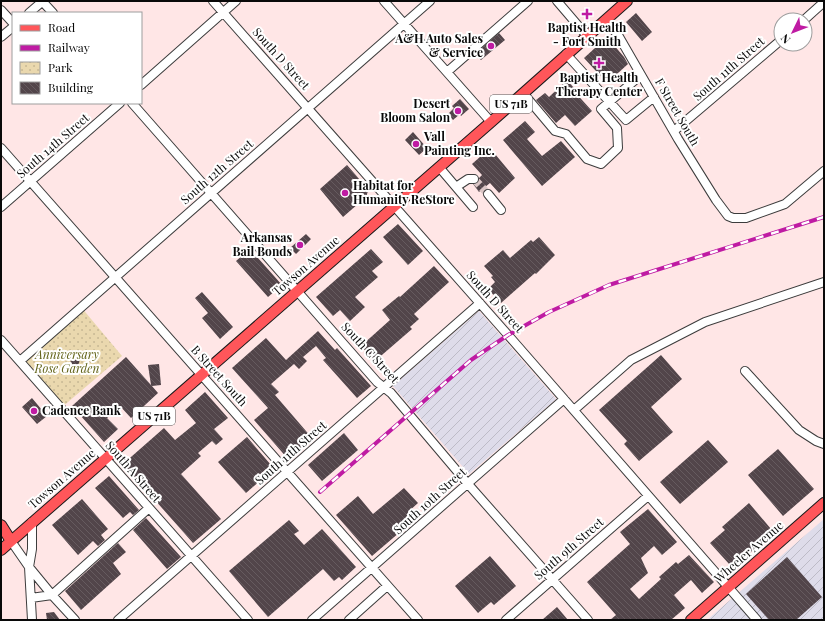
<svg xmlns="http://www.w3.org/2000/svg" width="825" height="621" font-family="'Playfair Display',serif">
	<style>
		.industrial { fill: url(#industrial-furrows) }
		.park { fill: url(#park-dots) }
		.building { fill: url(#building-back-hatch) }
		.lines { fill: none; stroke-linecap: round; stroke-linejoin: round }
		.minor-tunnel { stroke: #dac5c5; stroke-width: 8; stroke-dasharray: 8 4; stroke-linecap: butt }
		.minor-casing { stroke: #3c3c3c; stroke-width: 10 }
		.major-casing { stroke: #1a1a1a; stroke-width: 12 }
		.minor { stroke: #fff; stroke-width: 8 }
		.major { stroke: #ff565a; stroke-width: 10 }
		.rail-casing { stroke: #bf1ba3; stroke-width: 4 }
		.rail { stroke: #fff; stroke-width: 2.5; stroke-dasharray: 8; stroke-linecap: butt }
		.poi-dot { fill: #bf1ba3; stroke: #fff; stroke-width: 1.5 }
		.labels { text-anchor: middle; stroke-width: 4; stroke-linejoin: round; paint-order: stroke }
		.shield { fill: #fff; stroke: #535353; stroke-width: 1 }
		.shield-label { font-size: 11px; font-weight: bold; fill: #090909 }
		.poi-label { font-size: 12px; font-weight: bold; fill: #090909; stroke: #fff; text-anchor: end }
		.street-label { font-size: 12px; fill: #090909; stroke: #fff }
		.park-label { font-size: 12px; font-style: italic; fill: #626318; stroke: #fff }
	</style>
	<defs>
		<pattern id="industrial-furrows" width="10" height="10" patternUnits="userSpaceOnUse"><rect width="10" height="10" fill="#dedcea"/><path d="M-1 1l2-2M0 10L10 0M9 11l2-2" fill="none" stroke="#bdbbc7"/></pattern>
		<pattern id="park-dots" width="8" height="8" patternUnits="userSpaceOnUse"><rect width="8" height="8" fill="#ead8ae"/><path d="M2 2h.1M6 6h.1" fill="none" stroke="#c7b894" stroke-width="1.8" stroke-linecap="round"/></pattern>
		<pattern id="building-back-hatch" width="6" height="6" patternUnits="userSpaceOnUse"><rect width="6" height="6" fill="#52454a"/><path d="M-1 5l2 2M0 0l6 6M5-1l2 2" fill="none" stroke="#665b5f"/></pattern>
	</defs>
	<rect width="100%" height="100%" fill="#ffe6e6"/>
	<path class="industrial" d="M479,311L556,399L469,474L393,386Z
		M824,519V620H707Z"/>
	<path class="park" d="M81,307L122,356L61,408L20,361Z"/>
	<path class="building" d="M636,13L652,32L642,41L626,22Z
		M499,33L505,40L481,60L475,54Z
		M607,37L624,57L628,64L607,83L584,58Z
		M567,80L575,89L573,90L592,111L575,126L565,115L556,123L536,100L545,93L549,97Z
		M460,99L469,109L461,116L460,114L453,120L448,114L454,108L452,106Z
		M525,121L535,132L527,139L542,156L561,141L575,157L542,186L503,140Z
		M413,132L427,148L419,155L405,140Z
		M490,148L515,178L499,193L490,183L479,192L473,184H477L479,178L482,175L472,164Z
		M347,165L367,188L368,191L366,197L343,217L320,189Z
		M398,224L423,251L408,265L383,237Z
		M306,234L311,239L296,254L290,248Z
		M539,237L555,255L536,274L535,273L501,303L488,289L495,282L491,277L493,276L484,266L503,250L510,258L531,240L533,242Z
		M250,249L282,285L268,297L236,261Z
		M371,249L383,262L372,271L378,277L355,297L365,307L350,321L340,310L333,316L316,297Z
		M434,266L449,282L414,314L419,319L410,327L412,329L375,361L361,346L390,320L382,310L399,296L400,297Z
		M202,292L233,327L220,339L202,318L208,313L195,298Z
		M318,331L335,350L337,348L371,386L357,398L323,360L326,358L316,346L303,357L307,361L299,369L294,364L271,384L279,392L275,395L312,438L288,459L254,420L268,408L232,368L266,338L286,360Z
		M661,355L682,379L651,407L673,432L639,461L624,444L627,441L599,410Z
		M70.5 361a4.5 4.5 0 1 1 9 0a4.5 4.5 0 1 1-9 0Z
		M126,357L151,385L148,365L159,364L161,385L152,386L158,393L131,418L120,406L107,418L118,429L104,442L72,406Z
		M205,392L228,418L214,429L223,439L216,445L212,441L198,453L201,456L181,474L221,519L193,543L123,464L164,428L175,440L196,423L185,410Z
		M32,398L47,416L37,424L22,407Z
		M344,433L358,450L322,481L308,465Z
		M247,437L271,465L258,476L261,480L246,493L218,462Z
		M708,440L728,462L680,504L660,482Z
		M778,449L814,489L783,516L748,475Z
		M109,476L139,510L133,515L130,512L123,518L95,488Z
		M404,488L418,503L408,512L414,520L372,556L336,515L358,496L373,514Z
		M82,499L108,529L101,535L105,540L98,546L93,541L78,555L52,525Z
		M749,503L771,529L754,544L757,547L747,555L744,552L730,565L710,543L725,530L722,527Z
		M648,509L677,542L662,555L654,546L641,558L648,573L630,589L639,599L661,579L659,577L676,562L678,564L689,555L714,582L702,593L691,580L674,595L685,608L671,620H610L616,615L587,582L630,544L620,532Z
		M146,518L181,557L167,569L133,530Z
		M289,520L299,531L294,534L304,545L322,529L356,567L342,580L339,577L334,581L323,569L268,617L229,571Z
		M118,543L126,552L113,563L121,574L81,610L65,591Z
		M490,556L516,586L494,605L491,602L478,613L455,586Z
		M787,557L822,597L796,620H769L746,594Z
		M557,607L568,620H542Z
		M54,612L60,620H47L46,613Z"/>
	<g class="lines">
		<path class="minor-tunnel" d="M474,179L488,194"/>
		<defs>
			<path id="minor" d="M42,1L53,13
				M213,1L508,335L757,620
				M384,1L491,122
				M557,1L587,36
				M1,10L13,23
				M29,13L43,1
				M605,20L618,35L678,139L716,200L728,216L733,218H746L785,204L824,171
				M804,20L824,2
				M1,37L13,27
				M566,54L626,120L654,97
				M447,72L528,1
				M141,85L236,1
				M523,93L555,131L566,134L587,159L601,164L618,148L617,128L601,109L641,75
				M132,103L377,382L391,393L468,484L588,620
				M674,131L781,40
				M1,148L418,620
				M439,167L456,187L468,179H474
				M456,187L473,207
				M488,194L501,210
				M1,207L120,103
				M1,340L248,620
				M20,361L430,1
				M745,371L799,430L816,441L824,444
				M574,410L631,360L705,322L824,282
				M32,522V549L29,567L52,595L149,508
				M11,541L29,567L32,620
				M31,598L52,595L75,620
				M118,620L480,303
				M312,620L564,399
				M349,620L387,586
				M506,620L648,496"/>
			<path id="major" d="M1,525L11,541
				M1,550L491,122L627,1
				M691,620L824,503"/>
		</defs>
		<use href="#minor" class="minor-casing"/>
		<use href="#major" class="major-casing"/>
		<use href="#minor" class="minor"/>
		<use href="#major" class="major"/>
		<defs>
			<path id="rail" d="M320,492L471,360L508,335L549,312L609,285L824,217"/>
		</defs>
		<use href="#rail" class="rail-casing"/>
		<use href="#rail" class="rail"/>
	</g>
	<g class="poi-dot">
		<path d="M585 8h4v4h4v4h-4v4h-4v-4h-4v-4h4z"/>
		<circle cx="491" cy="46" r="4"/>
		<path d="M597 57h4v4h4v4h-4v4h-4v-4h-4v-4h4z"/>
		<circle cx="458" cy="111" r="4"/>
		<circle cx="416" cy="144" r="4"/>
		<circle cx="345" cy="193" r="4"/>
		<circle cx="300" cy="245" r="4"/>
		<circle cx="34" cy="411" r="4"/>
	</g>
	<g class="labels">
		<g class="shield">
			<rect x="490" y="95" width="42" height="18" rx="3"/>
			<rect x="133" y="407" width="42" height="18" rx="3"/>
		</g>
		<g class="shield-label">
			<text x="511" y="108">US 71B</text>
			<text x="154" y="420">US 71B</text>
		</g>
		<g class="poi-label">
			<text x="587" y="32" text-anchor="middle">Baptist Health<tspan x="587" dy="14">- Fort Smith</tspan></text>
			<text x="483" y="43">A&amp;H Auto Sales<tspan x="483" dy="14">&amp; Service</tspan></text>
			<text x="599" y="82" text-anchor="middle">Baptist Health<tspan x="599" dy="14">Therapy Center</tspan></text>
			<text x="450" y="108">Desert<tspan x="450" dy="14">Bloom Salon</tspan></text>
			<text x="424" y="141" text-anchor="start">Vall<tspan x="424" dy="14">Painting Inc.</tspan></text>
			<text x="353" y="190" text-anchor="start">Habitat for<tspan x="353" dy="14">Humanity ReStore</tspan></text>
			<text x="292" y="242">Arkansas<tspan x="292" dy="14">Bail Bonds</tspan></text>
			<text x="42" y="415" text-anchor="start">Cadence Bank</text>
		</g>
		<g class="street-label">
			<text transform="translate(281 59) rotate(48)" y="4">South D Street</text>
			<text transform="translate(729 69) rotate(-41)" y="4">South 11th Street</text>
			<text transform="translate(677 112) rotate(60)" y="4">F Street South</text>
			<text transform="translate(53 146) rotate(-41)" y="4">South 14th Street</text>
			<text transform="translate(217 172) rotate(-41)" y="4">South 12th Street</text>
			<text transform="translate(306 266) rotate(-41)" y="4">Towson Avenue</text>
			<text transform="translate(495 302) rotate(48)" y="4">South D Street</text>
			<text transform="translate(370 353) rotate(47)" y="4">South C Street</text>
			<text transform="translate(219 376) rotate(48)" y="4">B Street South</text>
			<text transform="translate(291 453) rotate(-41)" y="4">South 11th Street</text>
			<text transform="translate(133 472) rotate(49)" y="4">South A Street</text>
			<text transform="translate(62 479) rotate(-41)" y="4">Towson Avenue</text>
			<text transform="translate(430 501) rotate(-42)" y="4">South 10th Street</text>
			<text transform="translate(569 549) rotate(-41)" y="4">South 9th Street</text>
			<text transform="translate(749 552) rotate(-41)" y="4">Wheeler Avenue</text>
		</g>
		<g class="park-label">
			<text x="67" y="359">Anniversary<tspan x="67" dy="14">Rose Garden</tspan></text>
		</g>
	</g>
	<rect width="825" height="621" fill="none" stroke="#090909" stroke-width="4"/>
	<rect x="12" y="12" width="130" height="92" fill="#ffffff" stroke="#9d9d9d"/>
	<rect x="20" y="25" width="20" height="6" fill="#ff565a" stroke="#9d9d9d"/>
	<text x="48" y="32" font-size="12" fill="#090909">Road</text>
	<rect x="20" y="45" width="20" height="6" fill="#bf1ba3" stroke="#9d9d9d"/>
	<text x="48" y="52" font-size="12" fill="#090909">Railway</text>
	<rect x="20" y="62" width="20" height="12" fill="url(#park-dots)" stroke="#9d9d9d"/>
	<text x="48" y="72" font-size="12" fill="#090909">Park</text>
	<rect x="20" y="82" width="20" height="12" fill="url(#building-back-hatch)" stroke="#9d9d9d"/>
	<text x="48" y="92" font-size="12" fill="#090909">Building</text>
	<g transform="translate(793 32) rotate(227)"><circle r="19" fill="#ffffff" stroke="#9d9d9d"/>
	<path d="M0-3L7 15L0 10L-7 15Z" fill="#bf1ba3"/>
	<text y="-6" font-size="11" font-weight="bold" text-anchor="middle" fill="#090909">N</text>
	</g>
</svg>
